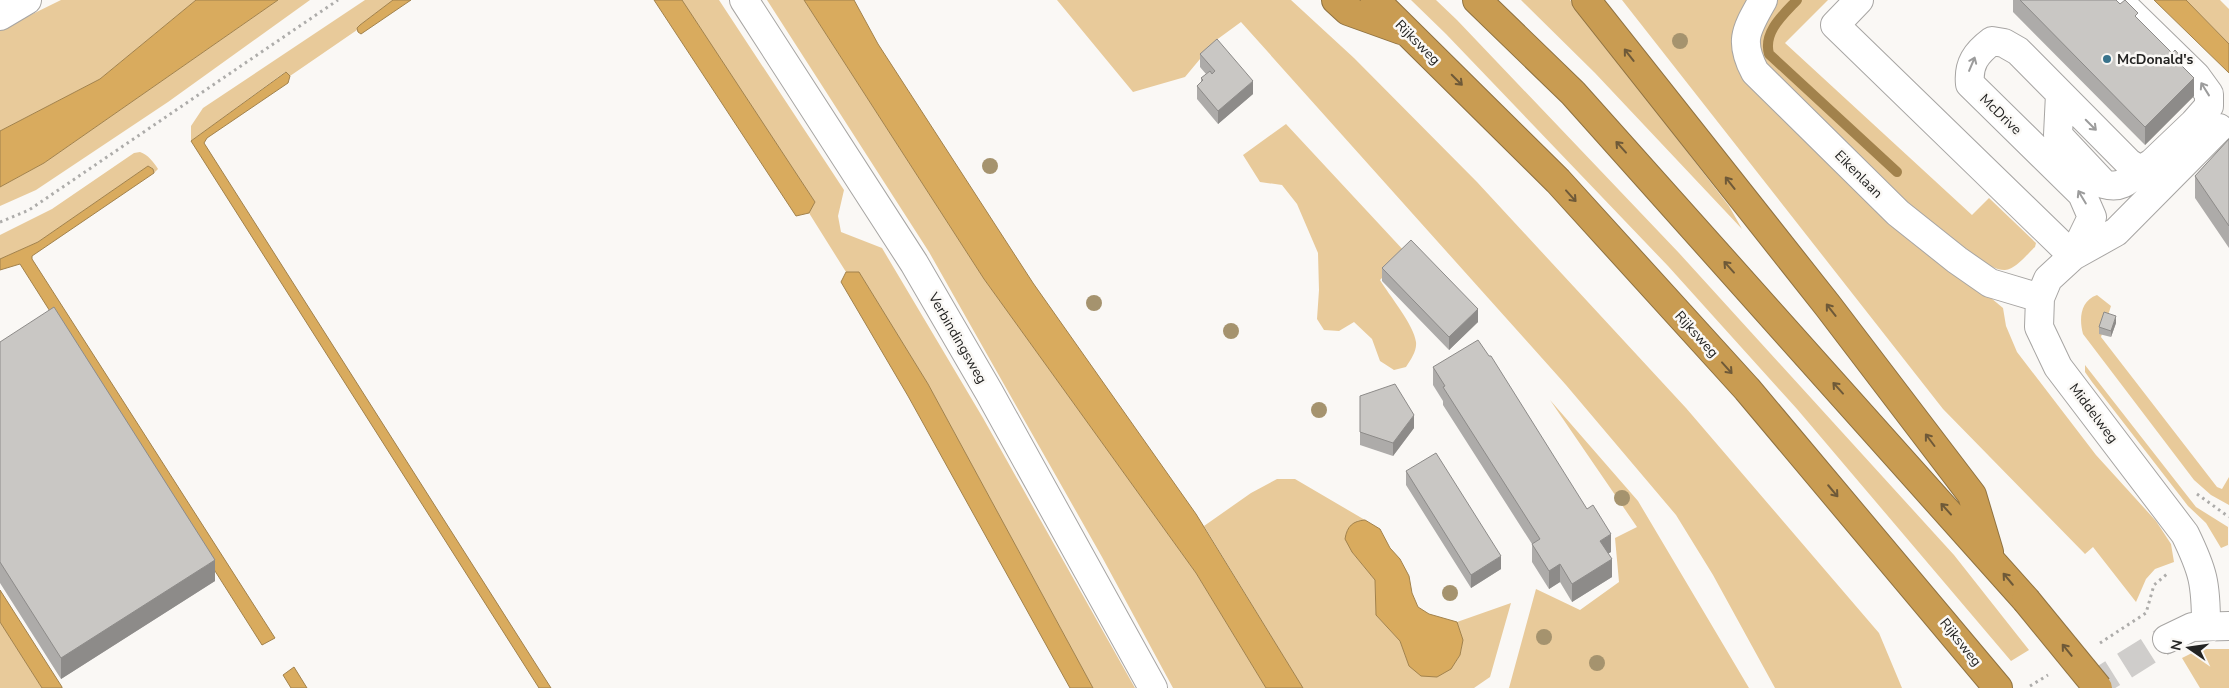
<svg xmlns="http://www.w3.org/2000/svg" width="2229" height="688" font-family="'Nunito Sans',sans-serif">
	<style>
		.green { fill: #e8ca9a }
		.water { fill: #d9ab5e; stroke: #a2824c }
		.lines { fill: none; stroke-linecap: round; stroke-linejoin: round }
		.stream { stroke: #a2824c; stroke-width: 10 }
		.minor-tunnel { stroke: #cfcdcb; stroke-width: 28; stroke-dasharray: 28 14; stroke-linecap: butt }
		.minor-casing { stroke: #a7a5a3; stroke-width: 30 }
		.highway-casing { stroke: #8f7241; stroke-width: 30 }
		.path { stroke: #adacaa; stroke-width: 3; stroke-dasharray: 2.5 4; stroke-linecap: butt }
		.minor { stroke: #fff; stroke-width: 28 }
		.highway { stroke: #c99c52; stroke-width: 28 }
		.highway-bridge-casing { stroke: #8f7241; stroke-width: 30; stroke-linecap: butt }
		.highway-bridge { stroke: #c99c52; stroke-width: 28 }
		.tree { fill: #a5936e }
		.wall { fill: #adaba9 }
		.shaded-wall { fill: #8d8b89 }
		.building { fill: #c9c7c4; stroke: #8d8b89 }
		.oneway { stroke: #6e5938 }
		.oneway2 { stroke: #9c9c9c }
		.poi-dot { fill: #39738c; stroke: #faf8f5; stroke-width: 2 }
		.labels { text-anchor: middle; stroke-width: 5; stroke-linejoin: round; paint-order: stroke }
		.street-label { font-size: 14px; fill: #232322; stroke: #faf8f5 }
		.poi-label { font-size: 14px; font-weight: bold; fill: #232322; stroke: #faf8f5; text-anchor: start }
	</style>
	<rect width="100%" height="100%" fill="#faf8f5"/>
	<path class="green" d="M61,0H196L100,79L0,131V30Z
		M278,0H310L168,102L36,190L0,206V187L44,163Z
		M365,0H393L360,25L357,30L290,76L285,72L191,141V126L203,108Z
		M682,0H719L844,190L838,216L841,232L882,248L983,418L1135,688H1093L928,384L859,272H846L809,213L815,202Z
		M767,0H804L984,279L1196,573L1266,688H1173L1102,557L929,252Z
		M1057,0H1291L1354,58L1477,182L1686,408L1879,633L1902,688H1775L1713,575L1676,515L1566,385L1241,22L1215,41L1185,77L1133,92Z
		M1411,0H1436L1457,20L1679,253L1954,555L2029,650L2011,661L1797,409L1668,266L1446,34Z
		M1521,0H1570L1729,206L1742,229L1595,73Z
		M1622,0H1751C1740,19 1730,33 1734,56L1882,207L2003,308L2006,326L2017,352L2096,455L2156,521L2171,544L2174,562L2155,569L2146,579L2136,602L2093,547L2085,554L1943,409Z
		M1776,0H1828L1785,43L1972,215L1989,198L2036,243L2035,247C2027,254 2016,269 2005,270C1964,272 1795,93 1758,57L1759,25Z
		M2186,0H2220L2229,9V44Z
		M1286,124L1406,253L1380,280C1389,295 1414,325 1416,342C1417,351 1411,359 1406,367L1394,370L1380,361L1372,339L1354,322L1339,331L1324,330L1317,319L1319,290L1318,253L1297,204L1282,185L1260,182L1243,155Z
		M140,152C148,155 153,161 158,169L154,173L153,169L148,166L38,242L0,259V235L52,209L134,153Z
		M2097,295L2111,306L2101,337L2217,487L2222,489L2229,477V505L2211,495L2194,480L2083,334C2079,319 2080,301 2097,295Z
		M2085,365L2196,507L2228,527V545L2221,548L2206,523L2188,506L2092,382L2085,372Z
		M1550,400L1638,501L1749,688H1509L1536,589L1580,610L1619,582L1615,538L1637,527Z
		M1277,479H1295L1365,520L1357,521L1352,552L1375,580L1376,615L1400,641L1409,666L1437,677C1462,662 1467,649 1457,622L1511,603L1490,677L1474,688H1303L1204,526L1251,493Z
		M0,622L42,688H0Z
		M2200,649H2229V688H2200L2182,658Z"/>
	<path class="water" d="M196,0H278L44,163L0,187V131L100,79Z
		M393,0H411L361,34L358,32L357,28L360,25Z
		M654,0H682L815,202L809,213L796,216Z
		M804,0H854L878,44L1033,283L1196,514L1303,688H1266L1196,573L984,279Z
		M2154,0H2186L2229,44V73Z
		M286,72L290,76L288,83L207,138L204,143L551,688H539L191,141Z
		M148,166L153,169L154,173L32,256V259L275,638L262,645L20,264L0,270V259L38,242Z
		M846,272H859L928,384L1093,688H1070L908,396L841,282Z
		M1365,520L1380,529L1390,548L1400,559L1409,576L1412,593L1418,607L1429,614L1457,622L1463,640L1460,655L1451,669L1437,677L1421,676L1409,666L1400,641L1376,615L1375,580L1352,552L1345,539C1347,526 1353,521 1365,520Z
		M0,590L62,687V688H42L0,622Z
		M294,667L307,688H291L283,675Z"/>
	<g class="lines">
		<path class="stream" d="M1797,0C1783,15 1763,32 1769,54L1897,172"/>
		<path class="minor-tunnel" d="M2089,688L2167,639"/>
		<defs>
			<path id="minor" d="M744,0L914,263L989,392L1153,688
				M1763,0C1747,29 1738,40 1755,72L1898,213L1957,260L1990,283L2040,298
				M1859,0L1835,25L2073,256
				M0,16L27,0
				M2060,94L2058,135L2104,184C2121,189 2128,181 2140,170
				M2073,256L2092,217L2082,194L1970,84C1968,64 1976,53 1992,41L2004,43L2018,51L2129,163L2140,170L2152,163L2194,123L2209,106V94L2196,76L2118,0
				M2206,625C2206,583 2203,571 2185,534L2058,367L2039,327L2040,298L2048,279L2073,256L2116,232L2219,128
				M2167,639L2192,627L2229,626"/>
			<path id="highway" d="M1336,0L1348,11L1401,30
				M1375,0L1558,181L1747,389L1998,688
				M1477,0L1573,93L2026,600
				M1586,0L1828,306L1972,495L1989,552"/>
		</defs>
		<use href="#minor" class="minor-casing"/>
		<use href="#highway" class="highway-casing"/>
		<path class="path" d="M0,222L29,210L338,0
			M2197,494L2229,517
			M2100,643L2146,613L2154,585L2167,574
			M2030,686L2048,675"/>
		<use href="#minor" class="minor"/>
		<use href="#highway" class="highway"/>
		<defs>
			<path id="highway-bridge" d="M2026,600L2098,688"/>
		</defs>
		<use href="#highway-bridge" class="highway-bridge-casing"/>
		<use href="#highway-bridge" class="highway-bridge"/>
	</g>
	<g class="tree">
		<circle cx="1680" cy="41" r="8"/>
		<circle cx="990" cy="166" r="8"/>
		<circle cx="1094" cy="303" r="8"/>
		<circle cx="1231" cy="331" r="8"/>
		<circle cx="1319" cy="410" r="8"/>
		<circle cx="1622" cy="498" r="8"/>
		<circle cx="1450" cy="593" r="8"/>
		<circle cx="1544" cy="637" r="8"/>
		<circle cx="1597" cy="663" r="8"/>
	</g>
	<path class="wall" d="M2013,0H2116L2138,19L2183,67L2194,96L2145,145L2013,12Z
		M1200,54L1253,94L1218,124L1197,99V86L1201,82V78L1206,74L1200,67Z
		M2229,139V248L2195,198V176Z
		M1382,268L1478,322L1449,350L1382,281Z
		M2116,323L2111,337L2099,334V327Z
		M0,342L215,581L61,679L0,583Z
		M1433,367L1611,552L1608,553L1612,577L1572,602L1560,582L1549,589L1532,562V544L1443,405V401L1433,385Z
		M1360,396L1414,428L1393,456L1360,445Z
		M1406,471L1501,569L1471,588L1406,485Z"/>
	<path class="shaded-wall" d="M2183,59V77L2179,63Z
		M2194,78V96L2145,145V127Z
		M1253,81V94L1218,124V111Z
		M1478,309V322L1449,350V337Z
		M2116,316V323L2111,337V331Z
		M1414,415V428L1393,456V443Z
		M1611,534V552L1600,559V541Z
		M1501,556V569L1471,588V575Z
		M1612,559V577L1572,602V584Z
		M215,560V581L61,679V658Z
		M1560,564V582L1549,589V571Z"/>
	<path class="building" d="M2020,0H2116L2120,4L2125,0L2138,13L2135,16L2172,53L2175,50L2183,59L2179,63L2194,78L2145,127Z
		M1217,39L1253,81L1218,111L1197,86L1203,80L1201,78L1210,71L1212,74L1215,71L1200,54Z
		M2229,139V226L2195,176Z
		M1411,240L1478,309L1449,337L1382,268Z
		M54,307L215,560L61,658L0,562V342Z
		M2104,312L2116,316L2111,331L2099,327Z
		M1478,340L1489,356H1491L1587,509L1593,505L1611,534L1600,541L1612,559L1572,584L1560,564L1549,571L1532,544L1540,539L1443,387L1445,386L1433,367Z
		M1395,384L1414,415L1393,443L1360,432V396Z
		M1436,453L1501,556L1471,575L1406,471Z"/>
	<defs><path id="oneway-shaft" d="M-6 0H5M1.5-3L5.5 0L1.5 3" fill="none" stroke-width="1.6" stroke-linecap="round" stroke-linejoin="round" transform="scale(1.25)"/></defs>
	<g class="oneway">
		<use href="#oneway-shaft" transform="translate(1629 55) rotate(-128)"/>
		<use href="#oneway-shaft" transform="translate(1457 80) rotate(45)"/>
		<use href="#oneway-shaft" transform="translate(1621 147) rotate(-132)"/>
		<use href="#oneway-shaft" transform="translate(1730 183) rotate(-128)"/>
		<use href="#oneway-shaft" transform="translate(1571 196) rotate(48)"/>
		<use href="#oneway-shaft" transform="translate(1729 267) rotate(-132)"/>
		<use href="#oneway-shaft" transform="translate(1831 310) rotate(-128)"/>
		<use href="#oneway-shaft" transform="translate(1727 368) rotate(48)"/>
		<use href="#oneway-shaft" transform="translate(1838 388) rotate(-132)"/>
		<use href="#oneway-shaft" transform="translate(1930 440) rotate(-127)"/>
		<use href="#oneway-shaft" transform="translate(1833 491) rotate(50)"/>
		<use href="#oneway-shaft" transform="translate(1946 509) rotate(-132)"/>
		<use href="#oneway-shaft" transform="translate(2008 579) rotate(-130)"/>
		<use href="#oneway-shaft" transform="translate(2067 650) rotate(-129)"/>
	</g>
	<g class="oneway2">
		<use href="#oneway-shaft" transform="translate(1972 64) rotate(-67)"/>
		<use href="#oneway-shaft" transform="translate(2205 89) rotate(-122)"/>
		<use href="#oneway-shaft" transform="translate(2091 125) rotate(45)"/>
		<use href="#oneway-shaft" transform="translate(2082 197) rotate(-121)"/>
	</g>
	<circle class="poi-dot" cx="2107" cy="59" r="5"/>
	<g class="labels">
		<g class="street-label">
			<text transform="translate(1418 42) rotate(45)" y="5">Rijksweg</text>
			<text transform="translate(2001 114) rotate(44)" y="5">McDrive</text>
			<text transform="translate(1859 174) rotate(45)" y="5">Eikenlaan</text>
			<text transform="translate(1697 334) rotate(48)" y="5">Rijksweg</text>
			<text transform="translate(958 338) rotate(60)" y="5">Verbindingsweg</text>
			<text transform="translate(2094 413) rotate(53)" y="5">Middelweg</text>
			<text transform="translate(1961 642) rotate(51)" y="5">Rijksweg</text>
		</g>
		<g class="poi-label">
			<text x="2117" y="64">McDonald's</text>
		</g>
	</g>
	<g transform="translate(2189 648) rotate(283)" stroke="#faf8f5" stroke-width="4" paint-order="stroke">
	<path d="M0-4L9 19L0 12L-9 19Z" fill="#232322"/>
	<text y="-8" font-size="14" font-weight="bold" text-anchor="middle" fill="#232322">N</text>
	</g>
</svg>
